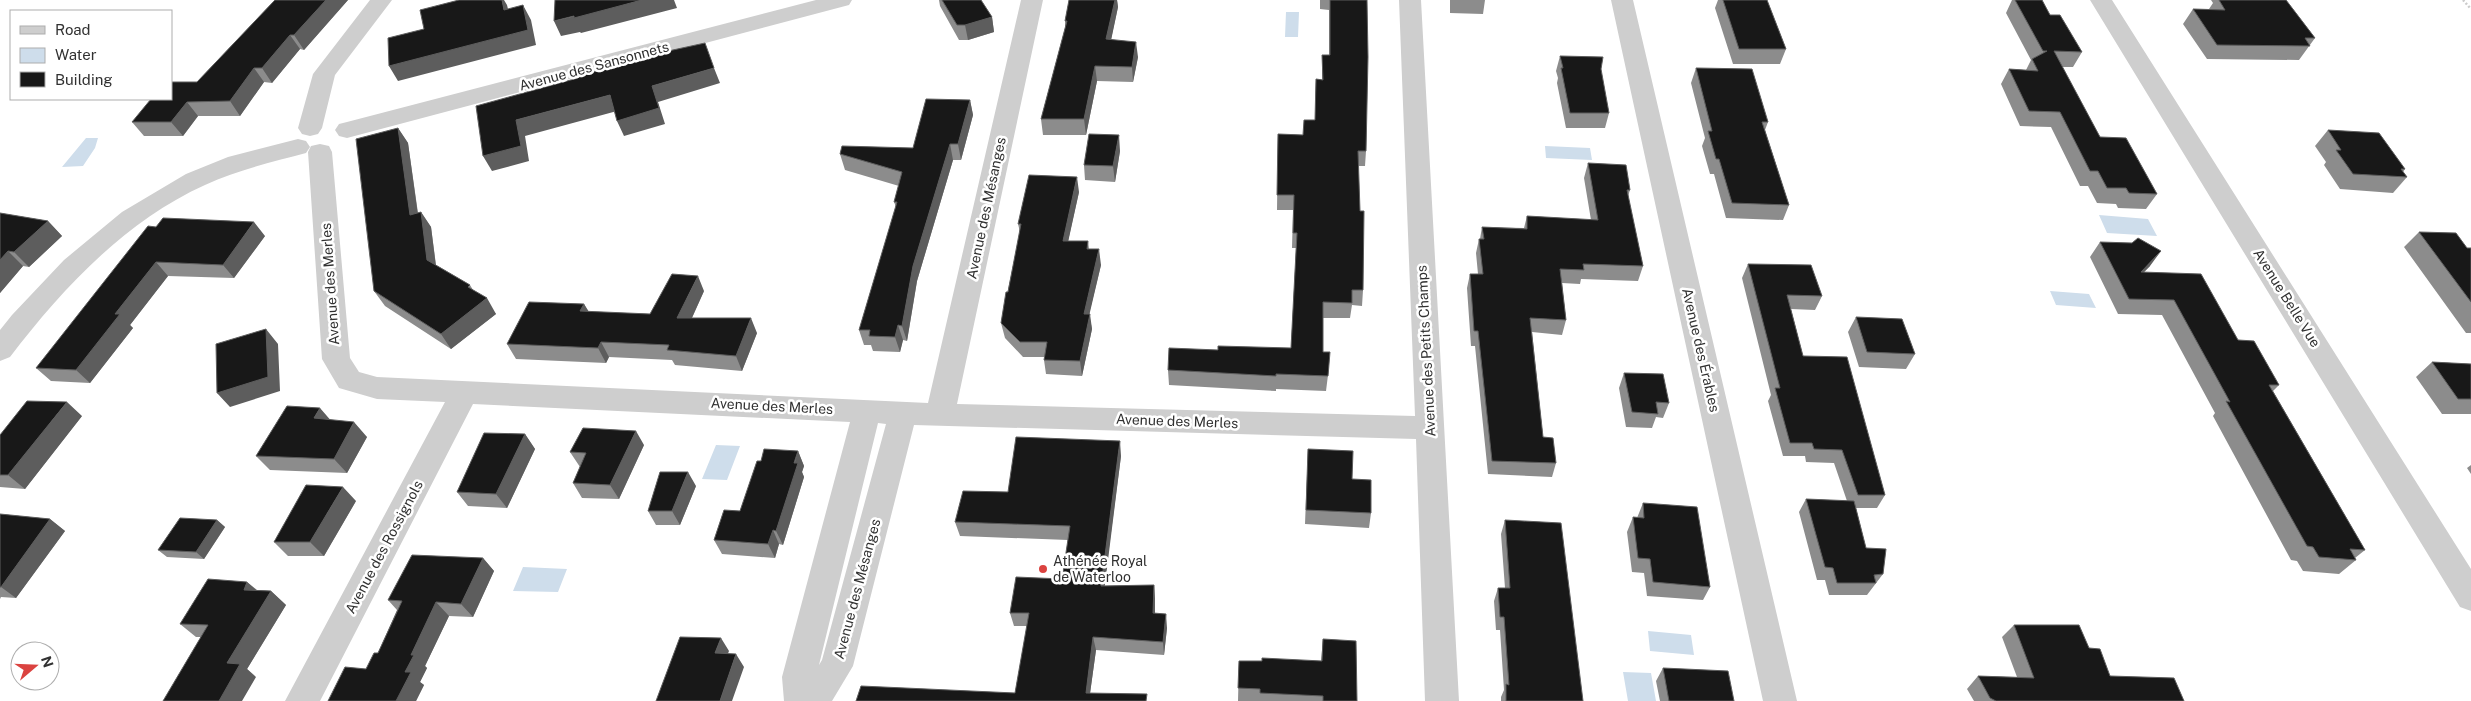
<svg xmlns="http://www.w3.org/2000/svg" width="2471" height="701" font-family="'Public Sans',sans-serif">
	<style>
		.water { fill: #ceddeb }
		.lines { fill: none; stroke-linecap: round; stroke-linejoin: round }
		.path { stroke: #cbcbcb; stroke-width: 2.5; stroke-dasharray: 2 2; stroke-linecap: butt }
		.street { fill: #cecece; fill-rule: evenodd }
		.wall { fill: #8c8c8c }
		.shaded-wall { fill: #5d5d5d }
		.building { fill: #181818; stroke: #5d5d5d }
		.poi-dot { fill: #db4340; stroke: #fff; stroke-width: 2 }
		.labels { text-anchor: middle; stroke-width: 5; stroke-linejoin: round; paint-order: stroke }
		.street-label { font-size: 14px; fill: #313131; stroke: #fff }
		.poi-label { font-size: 14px; fill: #313131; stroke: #fff; text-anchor: start }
	</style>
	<rect width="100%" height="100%" fill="#fff"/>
	<path class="water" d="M1286,12H1299L1298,37H1285Z
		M86,138H98L95,148L83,166L62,167Z
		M1545,146L1590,148L1592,160L1546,158Z
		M2099,215L2148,219L2157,236L2107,233Z
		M2050,291L2089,294L2096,308L2056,305Z
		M716,445L740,446L727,480L702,479Z
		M523,567L567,569L558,592L513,591Z
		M1648,631L1691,635L1694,655L1650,651Z
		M1623,672L1651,673L1656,701H1628Z"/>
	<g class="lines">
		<path class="path" d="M2463,0L2471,9"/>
		<path class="street" d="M370,0H392L335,75L322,128L318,134L310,136L302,134L298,128L313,74Z
			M816,0H852L849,5L347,138L339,136L335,130L339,124L347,122Z
			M1021,0H1043L957,404L1415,416L1399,0H1421L1459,701H1425L1416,439L914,425L853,666L832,701H784L782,677L850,422L473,404L320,701H285L445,402L377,399L339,388L322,359L308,152L311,146L320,144L329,146L332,152L350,358L359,372L377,377L928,403ZM878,423L886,424L822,660L819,665Z
			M1611,0H1633L1797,701H1763Z
			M2090,0H2112L2471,569V611L2460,607Z
			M298,139L306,141L310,147L306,153C272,162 238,170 205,185C125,221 62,289 10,357L0,361V330L12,315L64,260L122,212L186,174L228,157Z"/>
	</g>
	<path class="wall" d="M275,0H348L304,50L300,49L272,83L264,82L240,116H198L183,136H144L132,122L197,82Z
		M939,0H942L992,17L994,32L968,40H959L940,6Z
		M1069,0H1117L1118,7L1111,39L1138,57L1133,82L1097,81L1086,135H1043L1041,119L1065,28V21Z
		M1320,0H1367L1366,151L1365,166H1358L1363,290L1362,306L1352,305L1350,318H1323V352L1329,367L1326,391L1276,389V391L1169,385L1168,370L1218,350L1291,348L1296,248H1292L1293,210H1277L1278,134L1303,135L1315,120L1316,79L1322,80V55H1329V10L1320,9Z
		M1450,0H1485L1483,14L1450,13Z
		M1718,0H1767L1786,49L1780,64H1733L1715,8Z
		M2012,0H2042L2050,15L2082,52L2073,67H2062L2100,137L2157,194L2146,209L2118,208L2116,204L2097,203L2088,186H2080L2051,127L2020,126L2001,84L2009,69L2026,70L2031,60L2006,13Z
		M2211,0H2286L2315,38L2299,60L2207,59L2183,24L2193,9H2209L2213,3Z
		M1560,56L1609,113L1605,128H1566L1557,83L1558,78L1556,71Z
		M1696,68L1768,122L1765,130L1789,205L1783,220L1726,218L1714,174H1710L1702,146L1705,138L1691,83Z
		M970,100L973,115L961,160H953L917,281L907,341L903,340L900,352L873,351L871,345H864L859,330L896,207L894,202L899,186L845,170L840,154L913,148Z
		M398,128L408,143L418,213L421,212L431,227L436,265L470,285L473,290L496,314L451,349L385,306L374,291Z
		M2328,130L2405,169L2403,172L2407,177L2393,193L2340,189L2324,165L2326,162L2315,146Z
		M1120,151L1115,182L1085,180L1084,165Z
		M1588,163L1630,190L1628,196L1643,266L1638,281L1581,279L1580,284L1562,283L1566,320L1562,335L1532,332L1543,437L1556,463L1552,477L1488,474L1475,346H1471L1467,288L1470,274H1478L1476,253L1479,239H1480L1482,227L1524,228L1527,216L1591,220L1584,178Z
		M1079,192L1068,241H1088L1089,249L1101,265L1089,314L1092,329L1082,376L1046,374L1044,360V357H1023L1005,338L1001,323L1020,232L1018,224Z
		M0,213L48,221L62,236L29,267L23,266L0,293Z
		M156,227L265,236L234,278L168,276L130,325L133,328L90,383L51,381L36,368Z
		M2419,232L2467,248H2471V333H2466L2404,247Z
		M2100,242L2150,266L2144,272L2238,340L2279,385L2273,391L2365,550L2355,558L2356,560L2339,574L2303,571L2297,561L2291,560L2213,416L2215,413L2162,315L2118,314L2090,257Z
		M1748,264L1822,296L1815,310L1791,309L1803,356L1885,495L1877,508H1856L1866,548L1883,574L1867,595H1829L1825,580H1817L1799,512L1806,499L1847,501L1834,463L1806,462L1805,456H1783L1768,401L1771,395L1742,278Z
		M704,291L692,318L757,333L742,371L675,365L672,360L609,357L606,363L516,359L507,344L584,304L589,312L650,314Z
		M1856,317L1915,354L1906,369L1859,367L1848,332Z
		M2432,362L2471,364V414H2442L2416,377Z
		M1624,373L1669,403L1663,418L1656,417L1652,428L1626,427L1619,388Z
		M82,416L25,489L0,487V435Z
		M330,420L367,437L347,473L270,470L256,456Z
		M525,434L535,449L507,508L468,506L457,492Z
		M644,445L619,499L582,498L573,483L580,467L570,452Z
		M1308,449L1352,479L1371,513L1369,528L1305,524Z
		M798,451L804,466L802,472L804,477L783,545L779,544L775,558L722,554L714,540L740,511L761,461Z
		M1121,456L1104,586L1154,585L1155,599V613L1167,628L1164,655L1096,650L1090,693H1015L1027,626H1014L1010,613L1062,579L1068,540L960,536L955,522L1008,492Z
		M2471,465V474L2467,468Z
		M696,486L680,525H656L648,511Z
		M356,501L324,556H288L274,542Z
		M1643,503L1710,587L1703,600L1647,596L1644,573L1632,572L1627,532L1633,517L1637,518Z
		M0,514L50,519L65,531L16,598L1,597L0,599Z
		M217,520L225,527L204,559L167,557L158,550Z
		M1505,520L1583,701H1501V697L1504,690L1500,630H1496L1494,601L1498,588H1505L1501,534Z
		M483,558L494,571L473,617L449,616L425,666L427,668L420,682L424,685L416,701H328L366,669L378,653L397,610L388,600Z
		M247,582L257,590L271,591L286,605L247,669L256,677L201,637H196L180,624Z
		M2014,625L2089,648L2110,676L2184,701H1974L1967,689L1978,676L2017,677L2002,637Z
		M1323,639L1357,701H1238L1239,661H1321Z
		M1663,668L1734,701H1660L1656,681Z"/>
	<path class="shaded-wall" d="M326,0H348L304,50L294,35Z
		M502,0H504L507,5L512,25L504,10Z
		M642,0H674L677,8L581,33L580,32L561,36L554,21Z
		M1115,0H1117L1118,7L1108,55L1106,39Z
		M523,5L531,20L536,45L398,81L389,66Z
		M992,17L994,32L968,40L965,25Z
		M290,35L300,49L272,83L262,68Z
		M1136,42L1138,57L1133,82L1132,67Z
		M1095,66L1097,81L1086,135L1084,119Z
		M254,68L264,82L240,116L230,101Z
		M714,68L720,83L658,102L665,124L624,136L617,121L652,86Z
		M610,95L617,111L525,136L529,161L492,171L483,156L516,120Z
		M970,100L973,115L961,160L958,144Z
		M187,102L198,116L183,136L171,122Z
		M398,128L408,143L420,230L410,215Z
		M1119,135L1120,151L1115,182L1113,166Z
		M950,144L953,160L917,281L907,341L902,326L913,266Z
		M1077,177L1079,192L1065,256L1063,241Z
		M421,212L431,227L437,275L427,260Z
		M48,221L62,236L29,267L14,252Z
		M254,222L265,236L234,278L223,265Z
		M1099,249L1101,265L1086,329L1084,314Z
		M8,251L23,266L0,293V260Z
		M2161,251L2150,266L2129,287L2141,272Z
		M156,262L168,276L130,325L133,328L90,383L76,370L115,314Z
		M698,276L704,291L685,333L677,318Z
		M487,298L496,314L451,349L441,334Z
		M584,304L593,319L580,311Z
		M1090,314L1092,329L1082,376L1080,361Z
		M751,318L757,333L742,371L736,356Z
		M898,325L903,340L900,352L895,337Z
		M266,329L278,344L280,391L230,407L217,393Z
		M601,342L609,357L606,363L598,348Z
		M67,402L82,416L25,489L8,475Z
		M320,408L333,423L314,418Z
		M354,422L367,437L347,473L334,459Z
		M636,431L644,445L619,499L610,485Z
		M525,434L535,449L507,508L496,494Z
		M1120,441L1121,456L1103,600L1101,586Z
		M798,451L804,466L802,472L804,477L783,545L776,531Z
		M688,472L696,486L680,525L672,511Z
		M343,487L356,501L324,556L310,542Z
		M50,519L65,531L16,598L1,587Z
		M217,520L225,527L204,559L196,552Z
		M773,530L779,544L775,558L768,544Z
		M483,558L494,571L473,617L461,604Z
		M247,582L262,595L244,590Z
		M1154,585L1155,599V627L1153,613Z
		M271,591L286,605L247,669L256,677L242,701H219L227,663Z
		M436,602L449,616L425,666L427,668L420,682L424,685L416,701H396L411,655Z
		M1166,614L1167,628L1164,655L1163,642Z
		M1093,637L1096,650L1089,701L1086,693Z
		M721,638L729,651L723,666L715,653Z
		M736,654L744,667L732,701H720Z"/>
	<path class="building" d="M275,0H326L294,35H290L262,68H254L230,101L187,102L171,122H132L151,99H171V82H197Z
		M459,0H502L504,10L523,5L528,30L389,66L388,38L424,29L420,10Z
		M555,0H642L574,18V16L554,21Z
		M942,0H981L992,17L965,25H957Z
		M1069,0H1115L1106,39L1136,42L1132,67L1095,66L1084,119H1041L1067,21H1065Z
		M1330,0H1367L1368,57L1366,151H1358L1360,211H1364L1363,290H1352V303L1323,302V352H1330L1328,376L1276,374V376L1168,370L1169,348L1218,350V346L1291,348L1297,233H1293L1294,195H1277L1278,134L1303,135L1304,120H1315L1316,79L1323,80L1322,55H1330Z
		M1723,0H1767L1786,49H1739Z
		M2015,0H2042L2050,15H2060L2082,52L2054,51L2100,137L2126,138L2157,194L2129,193L2126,188H2107L2098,171H2090L2060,112L2029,111L2009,69L2038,71L2032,59L2047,51H2043Z
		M2219,0H2286L2315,38H2305L2310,46L2217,45L2193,9L2225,10Z
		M705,43L714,68L652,86L659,108L617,121L610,95L516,120L521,146L483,156L476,106L578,78L576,76L635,62L659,53Z
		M1560,56L1603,57L1601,69L1609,113H1570L1561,68H1563Z
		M1696,68L1752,69L1768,122H1762L1789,205L1732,203L1719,159H1716L1708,131H1712Z
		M926,99L970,100L958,144H950L913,266L902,326L898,325L895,337L869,336L870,330H859L897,202H894L902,172L840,154L842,146L913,148Z
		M398,128L410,215L421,212L427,260L470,285L468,287L487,298L441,334L374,291L356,139Z
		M2328,130L2379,133L2405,169H2401L2407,177L2353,174L2336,150H2341Z
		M1089,134L1119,135L1113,166L1084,165Z
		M1588,163L1626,165L1630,190H1627L1643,266L1583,264L1584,270L1560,269L1566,320L1530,318L1543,437L1553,438L1556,463L1492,461L1478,331H1474L1470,274H1483L1479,239H1484L1482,227L1527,229V216L1598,220Z
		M1029,175L1077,177L1063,241H1088L1087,249H1099L1084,314H1090L1080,361L1044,360L1047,342H1020L1001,323L1006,292H1008L1021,224H1018Z
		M0,213L48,221L14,252L8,251L0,260Z
		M163,218L254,222L223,265L156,262L115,314H120L76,370L36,368L148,226L156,227Z
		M2419,232L2456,233L2467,248H2471V302Z
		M2138,238L2161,251L2141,272L2201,274L2238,340L2254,341L2279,385H2269L2365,550L2350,549L2356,560L2319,557L2313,547L2307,546L2226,401L2230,402L2174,300L2129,299L2100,242L2132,243Z
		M1748,264L1811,265L1822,296L1787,295L1803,356L1847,357L1885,495H1858L1842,450L1814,449L1812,443H1790L1775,388H1780Z
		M672,274L698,276L677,318H751L736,356L667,350L669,345L601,342L598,348L507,344L529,302L584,304L580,311L650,314Z
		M1856,317L1902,319L1915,354L1867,352Z
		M266,329L268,377L217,393L216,344Z
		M2432,362L2471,364V399H2458Z
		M1624,373L1663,374L1669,403L1656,402L1658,414L1632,412Z
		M27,401L67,402L8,475H0V435Z
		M287,406L320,408L314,418L354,422L334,459L256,456Z
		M583,428L636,431L610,485L573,483L586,453L570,452Z
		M484,433L525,434L496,494L457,492Z
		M1016,437L1120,441L1101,586L1154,585L1153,613L1166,614L1163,642L1093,637L1086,693L1147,694L1146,701H856L861,686L1015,693L1029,613H1010L1016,577L1062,579L1070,526L955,522L963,491L1008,492Z
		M764,449L798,451L794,463H798L776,531L773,530L768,544L714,540L724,510L740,511L757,461H761Z
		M1308,449L1353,451L1352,479L1371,480V513L1306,510Z
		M660,472H688L672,511H648Z
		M306,485L343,487L310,542H274Z
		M1806,499L1854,501L1866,548L1886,549L1883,574L1874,575L1876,583H1837L1833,568L1825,567Z
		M1643,503L1697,507L1710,587L1653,582L1650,559L1638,558L1633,517L1644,518Z
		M0,514L50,519L1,587H0Z
		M180,518L217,520L196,552L158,550Z
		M1505,520L1561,523L1583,701H1506V684L1509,685L1504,617H1500L1498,588H1510Z
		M412,555L483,558L461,604L436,602L411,655H414L405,672H411L396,701H328L345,667L366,669L374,653H378L402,601L388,600Z
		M208,579L247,582L244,590L271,591L227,663L240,664L219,701H163L208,625L180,624Z
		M2014,625H2079L2089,648L2100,649L2110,676L2174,678L2184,701H1996L1990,698L1978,676L2034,678Z
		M680,637L721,638L715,653L736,654L720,701H656Z
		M1323,639L1356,641L1357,701H1323V696L1260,693V689L1238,688L1239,661H1262V658L1322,661Z
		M1663,668L1728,671L1734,701H1669Z"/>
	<circle class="poi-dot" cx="1043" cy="569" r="5"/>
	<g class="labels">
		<g class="street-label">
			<text transform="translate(594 66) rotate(-15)" y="5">Avenue des Sansonnets</text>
			<text transform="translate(986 208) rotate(-78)" y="5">Avenue des Mésanges</text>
			<text transform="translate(330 284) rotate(-94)" y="5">Avenue des Merles</text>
			<text transform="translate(2287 298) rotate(58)" y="5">Avenue Belle Vue</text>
			<text transform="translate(1701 350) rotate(77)" y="5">Avenue des Érables</text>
			<text transform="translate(1426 351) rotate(-93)" y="5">Avenue des Petits Champs</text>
			<text transform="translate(772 406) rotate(3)" y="5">Avenue des Merles</text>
			<text transform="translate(1177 421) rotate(2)" y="5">Avenue des Merles</text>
			<text transform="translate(384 547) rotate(-62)" y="5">Avenue des Rossignols</text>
			<text transform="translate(857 589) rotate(-75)" y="5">Avenue des Mésanges</text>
		</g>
		<g class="poi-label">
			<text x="1053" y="566">Athénée Royal<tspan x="1053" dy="16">de Waterloo</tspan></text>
		</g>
	</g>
	<rect x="10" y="10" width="162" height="90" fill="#ffffff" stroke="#adadad"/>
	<rect x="20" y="26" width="25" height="8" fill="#cecece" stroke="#adadad"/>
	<text x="55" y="35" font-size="15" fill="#313131">Road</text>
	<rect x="20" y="48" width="25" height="15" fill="#ceddeb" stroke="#adadad"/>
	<text x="55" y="60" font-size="15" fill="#313131">Water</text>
	<rect x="20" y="72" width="25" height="15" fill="#181818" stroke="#adadad"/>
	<text x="55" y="85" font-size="15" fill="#313131">Building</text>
	<g transform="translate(35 666) rotate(71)"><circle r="24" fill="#ffffff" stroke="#adadad"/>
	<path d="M0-4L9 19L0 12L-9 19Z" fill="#db4340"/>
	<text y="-8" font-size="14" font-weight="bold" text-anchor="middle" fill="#313131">N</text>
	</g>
</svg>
